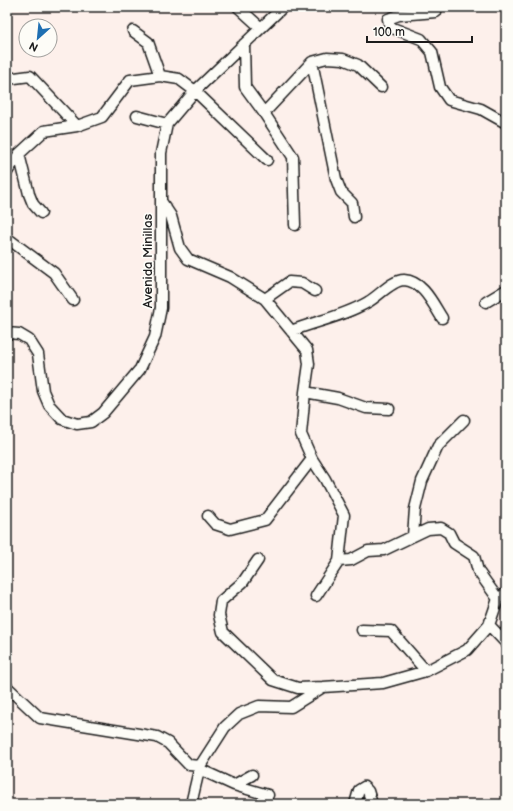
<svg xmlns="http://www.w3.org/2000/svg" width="513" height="811" font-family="'Balsamiq Sans',sans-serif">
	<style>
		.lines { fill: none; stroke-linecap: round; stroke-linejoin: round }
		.minor-casing { stroke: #1c1c1c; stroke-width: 13 }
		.minor { stroke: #fdfcf7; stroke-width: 10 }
		.labels { text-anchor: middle; stroke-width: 3.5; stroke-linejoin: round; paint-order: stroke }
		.street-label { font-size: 13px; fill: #1c1c1c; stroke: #fdfcf7 }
	</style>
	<rect width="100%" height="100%" fill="#fdf0eb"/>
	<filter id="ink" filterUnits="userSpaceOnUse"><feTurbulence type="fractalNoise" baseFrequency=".025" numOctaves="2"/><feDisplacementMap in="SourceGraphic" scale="8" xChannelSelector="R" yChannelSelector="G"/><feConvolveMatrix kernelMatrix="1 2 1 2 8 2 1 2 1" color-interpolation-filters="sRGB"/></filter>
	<g filter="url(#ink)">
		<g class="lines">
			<defs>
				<path id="minor" d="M238,7L261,28
					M436,12L399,15L388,19L390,27L421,39L432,52L440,87L449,100L481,109L506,123
					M133,31L148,42L160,76L179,79L195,91L267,160
					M244,44L245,87L264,113L293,157L295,225
					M312,62L336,179L341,192L352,203L354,217
					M7,79L30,76L77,126
					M264,113L312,62L327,58L343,59L358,65L381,87
					M137,116L167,124
					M19,154L29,194L33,204L41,213
					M7,172L19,154L44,131L77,126L102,117L130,80L160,76
					M161,201L171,216L180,248L188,259L230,277L265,299L307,350L309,364L305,392L301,434L312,459L325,479L344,515L339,561L316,596
					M7,238L54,273L73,300
					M265,299L289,282L302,283L315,291
					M486,302L506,290
					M291,331C317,321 344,316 368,302C379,296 392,280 404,280C423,281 433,304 442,318
					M7,333L19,334L29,340L38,354L43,391L49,405L62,419L77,424L91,422L103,413L140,369L155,337L161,308V153L167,124L195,91L283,7
					M305,392L338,398L366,408L389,409
					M208,516L215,524L230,529L265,520L312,459
					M413,536L415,509L422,481L438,446L464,420
					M258,560L243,582L221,601L219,615L223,632L273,680L298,688L323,687L383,683L426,671L467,650L489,625L498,599L506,593
					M339,561L351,560L368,551L384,550L428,529L441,528L449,533L454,543L474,556L478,571L498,599
					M489,625L506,643
					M362,630L391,631L426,671
					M7,687L40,718L157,737L168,743L189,765L200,766
					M199,769L234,785L252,775
					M234,785L268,795
					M191,804L200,766L225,727L239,714L259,706L291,707L323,687
					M355,804L359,790L364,787L368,791L372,804"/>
			</defs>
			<use href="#minor" class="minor-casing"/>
			<use href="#minor" class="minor"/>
		</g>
	</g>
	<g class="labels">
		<g class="street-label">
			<text transform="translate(147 261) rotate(-90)" y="5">Avenida Minillas</text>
		</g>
	</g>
	<rect width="513" height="811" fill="none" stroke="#fdfcf7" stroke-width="24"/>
	<rect x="12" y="12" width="489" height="787" fill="none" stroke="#1c1c1c" stroke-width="1.5" filter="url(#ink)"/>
	<g transform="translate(38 38) rotate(207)"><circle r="19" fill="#fdfcf7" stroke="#a3a29f"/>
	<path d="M0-3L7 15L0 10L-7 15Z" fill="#1f6fb2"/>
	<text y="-6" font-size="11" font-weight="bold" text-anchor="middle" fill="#1c1c1c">N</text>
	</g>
	<path d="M367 36v6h105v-6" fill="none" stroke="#1c1c1c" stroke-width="2"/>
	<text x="373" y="36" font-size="12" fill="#1c1c1c" stroke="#fdfcf7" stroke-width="3" paint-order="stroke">100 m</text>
</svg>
